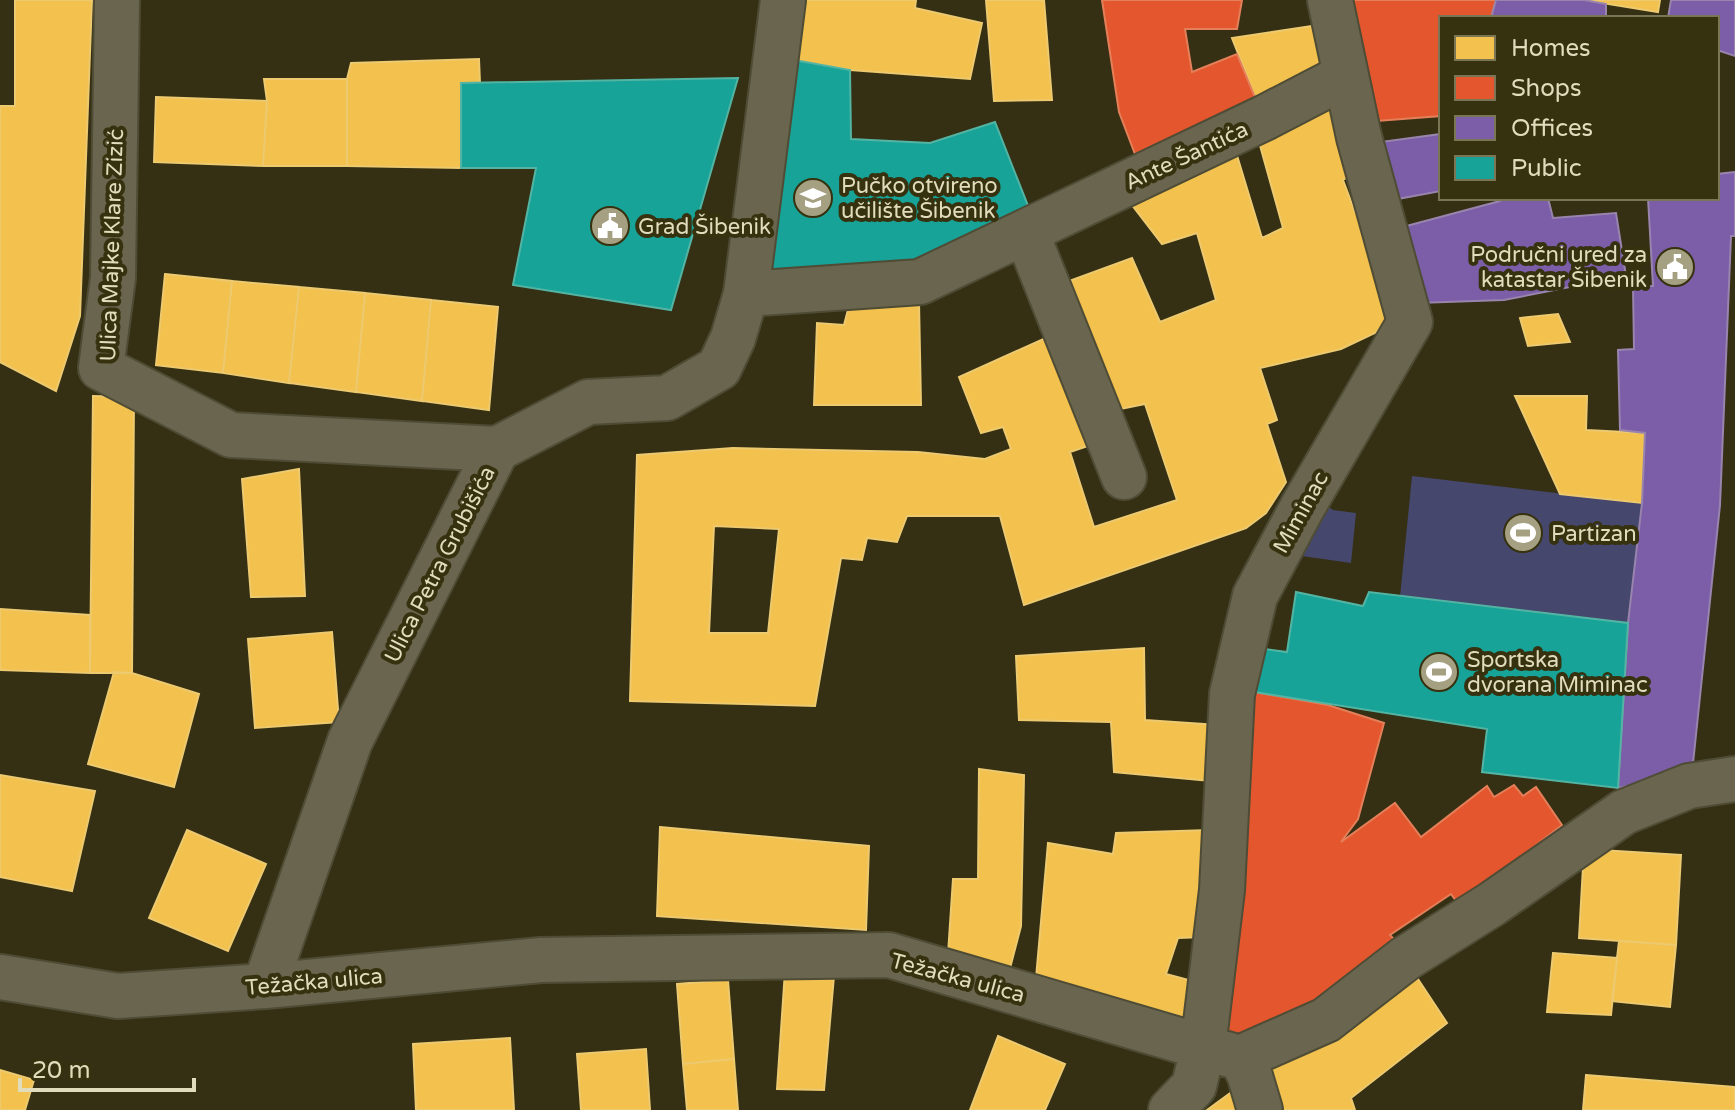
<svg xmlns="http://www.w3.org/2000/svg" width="1735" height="1110" font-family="'Varela Round',sans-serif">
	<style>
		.green { fill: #46476d }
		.homes { fill: #f2c14e; stroke: #edc96f; stroke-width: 2; fill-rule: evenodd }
		.shops { fill: #e4572e; stroke: #e37f59; stroke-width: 2 }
		.offices { fill: #7b5ea7; stroke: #9984ad; stroke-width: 2 }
		.public { fill: #17a398; stroke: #53b4a3; stroke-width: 2 }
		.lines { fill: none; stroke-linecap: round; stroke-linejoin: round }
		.pedestrian-casing { stroke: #4f4c36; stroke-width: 48 }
		.minor-casing { stroke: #4f4c36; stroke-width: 48 }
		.pedestrian { stroke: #69654e; stroke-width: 44 }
		.minor { stroke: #69654e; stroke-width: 44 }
		.labels { text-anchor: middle; stroke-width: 8; stroke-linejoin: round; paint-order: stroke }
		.street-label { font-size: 22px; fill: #e0dcbc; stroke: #36310e }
		.poi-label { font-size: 22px; fill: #e0dcbc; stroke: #36310e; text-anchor: start }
	</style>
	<rect width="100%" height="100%" fill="#353013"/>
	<path class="green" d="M1412,476L1642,503L1628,623L1400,597Z
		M1324,504L1333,510L1356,513L1351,563L1295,555Z"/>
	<path class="homes" d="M15,0H92L80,316L56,391L0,362V106H15Z
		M806,0H916L915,8L982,23L970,79L850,70L794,60Z
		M986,0H1044L1052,100L994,101Z
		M1584,0H1660L1658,12Z
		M1319,25L1322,74L1262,114L1232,38Z
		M479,59L480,83H461V168L347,166V79L351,63Z
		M264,79H347V166H263L267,101Z
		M1334,96L1356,171L1343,180L1355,212L1370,201L1396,313L1375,333L1341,349L1260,368L1277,420L1267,424L1286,482L1266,513L1246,528L1024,605L1000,516H907L897,542L867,538L862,560L841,558L815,706L630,701L637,455L733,448L918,452L985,459L1011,449L1003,427L981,433L959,377L1061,331L1103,441L1070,452L1094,527L1177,500L1145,404L1105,412L1058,285L1132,258L1160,322L1216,300L1197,233L1162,244L1122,192L1232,139L1262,238L1283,228L1256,131ZM714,526L779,529L768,633H709Z
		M156,97L267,101L263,166L154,162Z
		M165,274L232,281L223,373L156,365Z
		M232,281L299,287L289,383L223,373Z
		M299,287L365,293L356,392L289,383Z
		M365,293L431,300L422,401L356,392Z
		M431,300L498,307L489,410L422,401Z
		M919,302L921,405H814L817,323L844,325L849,306Z
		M1558,314L1570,342L1528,346L1520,318Z
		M93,396L134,397L132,673H90Z
		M1515,396H1587L1586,430L1645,433L1642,503L1560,494Z
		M299,469L305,596L251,597L242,479Z
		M0,609L90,615V673L0,670Z
		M332,632L339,722L255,728L248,639Z
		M1144,648L1145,720L1218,725L1210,781L1114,772L1111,722L1019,720L1016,656Z
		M114,672L132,673L199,694L174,787L88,764Z
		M979,769L1024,775L1021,926L1008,976L948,954L953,879H978Z
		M0,775L95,791L72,891L0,877Z
		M660,827L869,846L866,930L657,916Z
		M187,830L266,864L228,951L149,918Z
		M1209,830L1203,937L1178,938L1166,974L1196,982L1190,1025L1036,978L1048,843L1113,854L1116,833Z
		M1584,849L1681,855L1676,945L1579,938Z
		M1619,941L1676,945L1670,1007L1612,1001Z
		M1553,953L1617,958L1611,1015L1547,1012Z
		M1412,970L1447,1023L1351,1098L1355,1110H1268L1255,1068Z
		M785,971L834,976L824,1090L777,1089Z
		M728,980L734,1059L683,1064L677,984Z
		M998,1036L1065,1064L1045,1110H970Z
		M510,1038L514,1110H416L413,1044Z
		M646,1049L650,1110H581L577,1054Z
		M734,1059L738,1110H687L683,1064Z
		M0,1070L34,1080L25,1110H0Z
		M1586,1075L1735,1087V1110H1583Z
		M1244,1083L1251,1110H1207Z"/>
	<path class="shops" d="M1102,0H1242L1237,29H1185L1192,72L1237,54L1262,114L1141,170L1119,112Z
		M1350,0H1496L1491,18H1441V116L1364,122Z
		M1248,691L1328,705L1384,723L1358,819L1341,842L1395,803L1421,837L1487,786L1494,797L1514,785L1523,796L1536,787L1562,825L1459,905L1451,894L1390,935L1402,948L1263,1035L1228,1039L1227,1000Z"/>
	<path class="offices" d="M1496,0H1584L1606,4V18H1491Z
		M1671,0H1735V56L1717,50V18H1668Z
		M1441,134V191L1387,201L1373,143Z
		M1735,172V236H1731L1720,505L1692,773L1618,788L1628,623L1642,503L1645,433L1620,430L1618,350L1634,349L1633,286H1653L1648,198H1717V174Z
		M1499,198H1548L1553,218L1616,213L1626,276L1504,300L1418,303L1399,228L1500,201Z"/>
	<path class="public" d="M794,60L850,70L851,139L930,143L995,122L1034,221L914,268L767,275Z
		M738,78L671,310L513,285L536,168H461V83Z
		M1296,592L1363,606L1369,592L1628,623L1618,788L1482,772L1487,729L1248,691L1258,648L1287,652Z"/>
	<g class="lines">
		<defs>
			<path id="pedestrian" d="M117,0L113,278L101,368L231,435L497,449
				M1026,232L1124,477
				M746,294L920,282L1266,117L1345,76"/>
			<path id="minor" d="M0,977L118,996L265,986L541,960L889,955L1240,1058L1326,1020L1406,958L1492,904L1624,812L1689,786L1735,779
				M265,986L350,741L497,449L588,402L667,398L719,368L733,338L746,294L783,0
				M1240,1058L1249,1073L1260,1110
				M1171,1110L1194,1086L1203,1048L1222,890L1232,694L1255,596L1303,506L1410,322L1359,137L1330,0"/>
		</defs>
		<use href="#pedestrian" class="pedestrian-casing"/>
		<use href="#minor" class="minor-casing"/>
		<use href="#pedestrian" class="pedestrian"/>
		<use href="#minor" class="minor"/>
	</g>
	<defs>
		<symbol id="university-disc" viewBox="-11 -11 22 22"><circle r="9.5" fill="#a4a081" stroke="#36310e"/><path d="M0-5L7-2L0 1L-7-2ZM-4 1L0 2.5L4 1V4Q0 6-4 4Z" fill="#fff"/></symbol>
		<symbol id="civic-disc" viewBox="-11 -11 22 22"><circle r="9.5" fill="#a4a081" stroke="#36310e"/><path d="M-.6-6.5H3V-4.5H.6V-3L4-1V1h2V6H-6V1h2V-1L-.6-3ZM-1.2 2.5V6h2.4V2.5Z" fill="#fff"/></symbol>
		<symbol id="stadium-disc" viewBox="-11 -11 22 22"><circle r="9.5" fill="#a4a081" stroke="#36310e"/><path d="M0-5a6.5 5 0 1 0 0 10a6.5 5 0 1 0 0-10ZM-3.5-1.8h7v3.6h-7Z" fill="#fff"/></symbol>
	</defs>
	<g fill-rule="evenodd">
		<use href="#university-disc" x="791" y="176" width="44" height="44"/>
		<use href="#civic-disc" x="588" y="204" width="44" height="44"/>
		<use href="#civic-disc" x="1653" y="245" width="44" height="44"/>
		<use href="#stadium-disc" x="1501" y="511" width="44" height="44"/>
		<use href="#stadium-disc" x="1417" y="650" width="44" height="44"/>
	</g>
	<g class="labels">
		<g class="street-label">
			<text transform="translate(1186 155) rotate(-25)" y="8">Ante Šantića</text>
			<text transform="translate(111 245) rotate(-88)" y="8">Ulica Majke Klare Zizić</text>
			<text transform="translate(1300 512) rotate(-61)" y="8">Miminac</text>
			<text transform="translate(439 564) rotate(-63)" y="8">Ulica Petra Grubišića</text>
			<text transform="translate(958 977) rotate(15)" y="8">Težačka ulica</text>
			<text transform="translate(314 981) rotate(-5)" y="8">Težačka ulica</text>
		</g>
		<g class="poi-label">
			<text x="841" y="193">Pučko otvireno<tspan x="841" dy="25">učilište Šibenik</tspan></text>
			<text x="638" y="234">Grad Šibenik</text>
			<text x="1647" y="262" text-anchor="end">Područni ured za<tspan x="1647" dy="25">katastar Šibenik</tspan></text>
			<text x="1551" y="541">Partizan</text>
			<text x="1467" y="667">Sportska<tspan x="1467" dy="25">dvorana Miminac</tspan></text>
		</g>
	</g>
	<rect x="1439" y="16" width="280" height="184" fill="#36310e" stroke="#7a7554" stroke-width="2"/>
	<rect x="1455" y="36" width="40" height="24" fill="#f2c14e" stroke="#7a7554" stroke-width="2"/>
	<text x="1511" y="56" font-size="24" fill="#e0dcbc">Homes</text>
	<rect x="1455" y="76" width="40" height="24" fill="#e4572e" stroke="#7a7554" stroke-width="2"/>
	<text x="1511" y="96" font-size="24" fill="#e0dcbc">Shops</text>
	<rect x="1455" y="116" width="40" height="24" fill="#7b5ea7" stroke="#7a7554" stroke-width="2"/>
	<text x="1511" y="136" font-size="24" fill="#e0dcbc">Offices</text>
	<rect x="1455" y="156" width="40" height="24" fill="#17a398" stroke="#7a7554" stroke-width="2"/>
	<text x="1511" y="176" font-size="24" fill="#e0dcbc">Public</text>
	<path d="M20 1078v12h174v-12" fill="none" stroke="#e0dcbc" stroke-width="4"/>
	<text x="32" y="1078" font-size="24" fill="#e0dcbc" stroke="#36310e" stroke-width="6" paint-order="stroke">20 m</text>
</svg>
